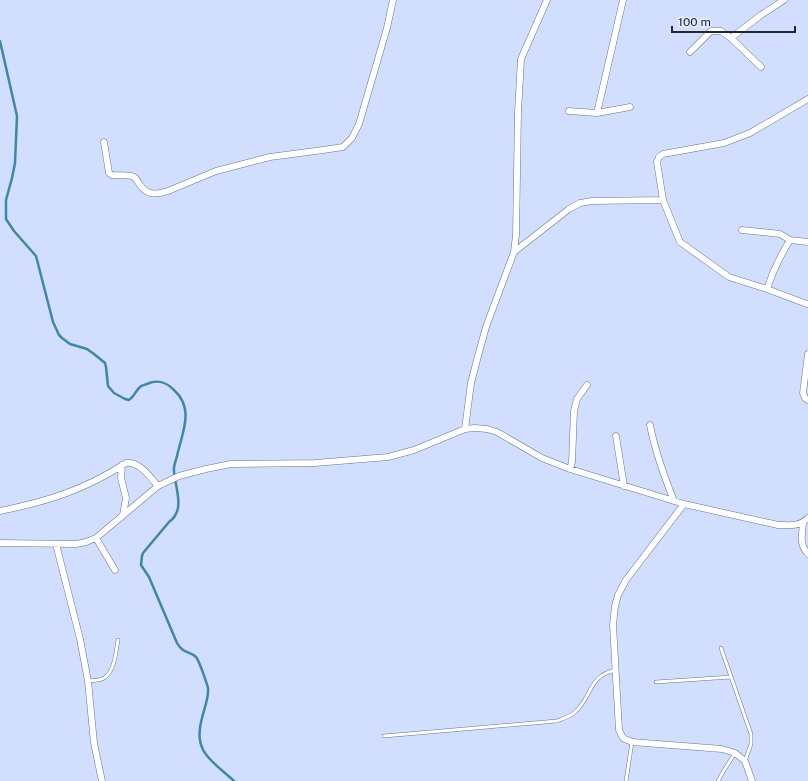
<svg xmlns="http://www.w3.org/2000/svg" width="808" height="781" font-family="'Public Sans',sans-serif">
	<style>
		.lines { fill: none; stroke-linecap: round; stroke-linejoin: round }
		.stream { stroke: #4087a6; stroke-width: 2.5 }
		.lane-casing { stroke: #69738f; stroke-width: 4 }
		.street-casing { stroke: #69738f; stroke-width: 7 }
		.lane { stroke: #fff; stroke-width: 3 }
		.street { stroke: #fff; stroke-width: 6 }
	</style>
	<rect width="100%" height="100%" fill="#d2defd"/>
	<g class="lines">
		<path class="stream" d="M0,41L17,116L15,163L12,178L6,200V219L14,231L36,256L53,322L59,335L62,338L70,344L87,349L94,354L105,363L106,367L108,386L114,393L125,399L129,400C134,397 135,392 139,388C141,385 144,385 147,384C158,379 166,382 174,390C195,409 182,433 177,456C176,461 173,466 174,471C175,488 186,510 169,522L143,553L142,556L141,565L149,577L177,643C183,654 190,651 196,657C199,660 207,684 208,688C209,698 204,709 202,718C192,753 213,761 234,781"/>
		<defs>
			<path id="lane" d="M721,648L751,734V744L745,761
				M88,681C93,680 99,681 104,678C115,671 116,651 118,640
				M656,682L731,677
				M384,736L557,721C562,719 569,717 574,713C593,697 587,676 616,670
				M626,781L632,742
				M718,781L723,772L735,753"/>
			<path id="street" d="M690,52L711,31H721L731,38
				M761,67L731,38L761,15L784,0
				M569,111L597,113L630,107
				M597,113L623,0
				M104,142L109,173L112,175C118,176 129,174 134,177C137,179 138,182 140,185C147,195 156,195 168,191L216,171L270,157L323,150L343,147L352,138L359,124L387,28L393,0
				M742,230L780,234L790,240L808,242
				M790,240C780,256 773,271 767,289L807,304
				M514,252L569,209L580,203L592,201L663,200
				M767,289L729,277L680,242L663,200L657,162L659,157L663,154L724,143L750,133L808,99
				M808,354L803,393L805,398L808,400
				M650,425C655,451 664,476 674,501
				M465,429L471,383L478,356L486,327L514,252L516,235L518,112L521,59L547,0
				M616,436L624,486
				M122,465L121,478L126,498L123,515
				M570,469L572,462L574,411L577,399L587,385
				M684,504L626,580L618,595L615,606L613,625L619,730L623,738L632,742L722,749L735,753L745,761L752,781
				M0,511C49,501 84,490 126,463C139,461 150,477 158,486
				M803,523C802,536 799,544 808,554
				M96,538L115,570
				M0,543L76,544L86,542L96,538L158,486L179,476L206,469L231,464L315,463L388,457L414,450L465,429L475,428L487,429L497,432L542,458L570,469L684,504L778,525C790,525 799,527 808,518
				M56,544L80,639L88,681L94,743L102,781"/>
		</defs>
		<use href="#lane" class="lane-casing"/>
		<use href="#street" class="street-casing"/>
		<use href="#lane" class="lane"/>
		<use href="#street" class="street"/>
	</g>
	<path d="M672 26v6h123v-6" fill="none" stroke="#222632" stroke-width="2"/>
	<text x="678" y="26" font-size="12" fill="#222632" stroke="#e4ebff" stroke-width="3" paint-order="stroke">100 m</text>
</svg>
